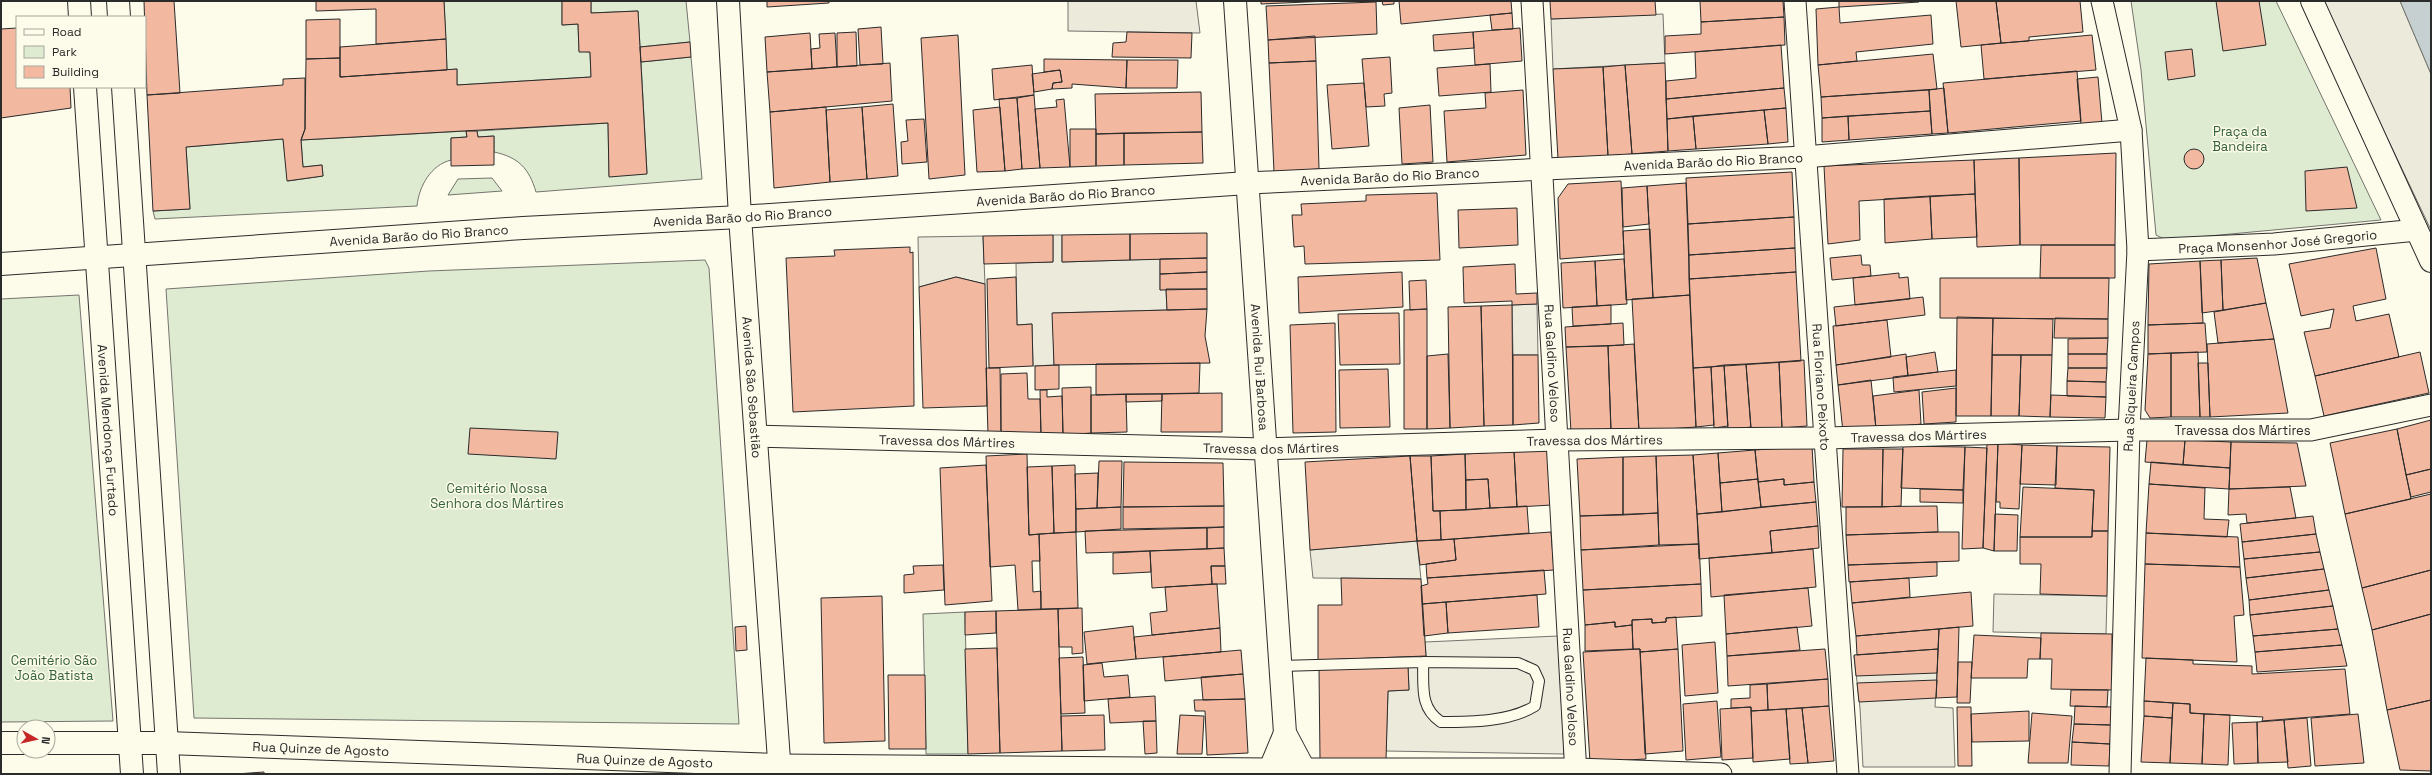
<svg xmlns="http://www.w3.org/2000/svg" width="2432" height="775" font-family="'Space Grotesk',sans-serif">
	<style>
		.green { fill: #deebd1; stroke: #74746e }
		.parking { fill: #eceadb; stroke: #74746e }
		.water { fill: #c7d0d0; stroke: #74746e }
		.building { fill: #f2b8a0; stroke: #2b2b2b }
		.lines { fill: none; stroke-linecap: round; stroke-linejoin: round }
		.lane-casing { stroke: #2b2b2b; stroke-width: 12 }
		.street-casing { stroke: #2b2b2b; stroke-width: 23 }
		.secondary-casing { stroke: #2b2b2b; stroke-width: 24 }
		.primary-casing { stroke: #2b2b2b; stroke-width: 24 }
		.lane { stroke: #fdfbea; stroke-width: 10 }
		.street { stroke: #fdfbea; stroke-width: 21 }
		.secondary { stroke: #fdfbea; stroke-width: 22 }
		.primary { stroke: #fdfbea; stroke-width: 22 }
		.labels { text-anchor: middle; stroke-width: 3; stroke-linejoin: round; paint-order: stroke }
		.park-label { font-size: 13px; fill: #34623c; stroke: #fdfbea }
		.street-label { font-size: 13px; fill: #2b2b2b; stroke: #fdfbea }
	</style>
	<rect width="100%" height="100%" fill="#fdfbea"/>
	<path class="green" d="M444,1H562V25L578,24L579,51L590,52L591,77L457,85V69L447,70Z
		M591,1H686L690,42L640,47L638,11L591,13Z
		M2131,1H2276L2381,220L2166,240L2156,235L2141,70Z
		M691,57L702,179L536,192C529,168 518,157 494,152V136L478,137L477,131L608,123L609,176L647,173L641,62Z
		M466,131L467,137L451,138V160C431,165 419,186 417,206L155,219L153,211L190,209L186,147L283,139L288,181L323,176L322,165L303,167L301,140Z
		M492,178L502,191L448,195L458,179Z
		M705,260L709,268L739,724L194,718L166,289L429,271Z
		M79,295L113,721L1,722V299Z
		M965,612L968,754H926L923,614Z"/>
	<path class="parking" d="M1068,1H1196L1200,33L1068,31Z
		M2322,1H2400L2431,74V230Z
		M1663,14L1665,63L1553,69L1551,19Z
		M1053,235H1062V262L1160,259V290L1166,289L1167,310L1053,313L1054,365L1033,366L1032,324L1017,325L1016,263L1053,262Z
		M983,236L985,284L956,277L919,287L918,237Z
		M1537,304L1538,355H1513L1512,305Z
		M1417,541L1421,579L1313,578L1310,550Z
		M1994,594L2107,596L2106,634L1993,632Z
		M1558,636L1564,754L1386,751L1388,691L1409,690L1408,666L1318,660L1426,656L1425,642Z
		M1938,649L1935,707L1953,708L1955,767H1863L1860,708L1854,656Z"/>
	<path class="water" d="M2400,1H2431V74Z"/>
	<path class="building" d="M144,1H174L180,93L147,95Z
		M316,1H444L446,39L376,44V9L316,11Z
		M562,1H591V13L638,11L647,174L609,177L608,123L301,140L305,129L306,59L340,58V77L457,69V85L591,77L590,52H579L578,24L562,25Z
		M767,1H829V3L767,7Z
		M1261,1H1329L1261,4Z
		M1382,1H1394V4L1383,5Z
		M1399,1H1511L1512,13L1401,24Z
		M1550,1H1655L1656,15L1551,19Z
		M1700,1H1783L1784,17L1701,22Z
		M1839,1H1919V2L1839,7Z
		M1956,1H1996L2001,43L1961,47Z
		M1996,1H2080L2083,32L2029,37V41L2001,43Z
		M2216,1H2259L2266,45L2223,51Z
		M1376,2L1377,34L1268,40L1266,6Z
		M1839,7L1840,23L1931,15L1933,44L1856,52L1857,61L1818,65L1816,9Z
		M1512,13L1513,29L1492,30L1490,15Z
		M1784,17L1785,45L1665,54V36L1701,34V22Z
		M340,19V58L306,59V20Z
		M881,27L883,64L860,65L858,29Z
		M17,28V87H70L71,108L1,118V29Z
		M1520,28L1522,61L1475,65L1473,32Z
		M856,32L857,66L837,67V33Z
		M1127,32L1192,33L1191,58L1112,57L1113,43L1126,42Z
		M1473,32L1474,48L1434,51L1433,35Z
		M810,33L812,69L767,72L765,37Z
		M835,33L837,67L812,69L811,49L820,48L819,34Z
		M958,35L965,175L929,179L921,38Z
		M2092,35L2096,70L1984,79L1981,45Z
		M1315,36L1316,61L1269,63L1268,40Z
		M446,39L447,70L340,77V47Z
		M690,42L691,57L641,62L640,47Z
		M1781,45L1784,88L1666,99V81L1696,78L1695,52Z
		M2192,49L2195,76L2168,80L2165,52Z
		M1933,54L1937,89L1821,97L1818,65Z
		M1390,57L1392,93L1384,94L1385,106L1366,107L1362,59Z
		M1044,59L1127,60L1126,88L1072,84V88L1052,89L1053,83L1062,82L1060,70L1044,72Z
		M1127,60H1178L1177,88H1126Z
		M1316,61L1319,169L1274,172L1269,63Z
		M890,63L892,101L770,112L767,72Z
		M1665,63L1668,151L1632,154L1625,65Z
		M1490,64L1491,92L1439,96L1437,68Z
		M1032,65L1034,95L994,100L992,69Z
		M1625,65L1632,154L1608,156L1603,67Z
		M1603,67L1608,156L1558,159L1553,69Z
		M1060,70L1062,82L1053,83L1052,89L1034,92L1032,74Z
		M2077,71L2081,121L1948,133L1943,83Z
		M2098,77L2102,123L2081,125L2077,79Z
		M305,78V129L301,140L303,167L322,165L323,176L287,181L283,139L186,147L190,209L153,211L147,95L283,85V79Z
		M1364,83L1369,146L1332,149L1327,85Z
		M1784,88L1786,108L1667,119L1666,99Z
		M1944,88L1948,133L1932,134L1929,90Z
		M1523,90L1526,155L1447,162L1444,111L1486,108L1485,93Z
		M1929,90L1930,111L1822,118L1821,97Z
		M1201,92L1202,132L1096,134L1095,94Z
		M1034,95L1040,168L1022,169L1017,98Z
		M1017,98L1022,169L1005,171L999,99Z
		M1064,99L1070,167L1040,168L1035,109L1057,107L1056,100Z
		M893,104L898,176L867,179L862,107Z
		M1430,105L1433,162L1402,164L1399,108Z
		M826,107L830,182L774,188L770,112Z
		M862,107L867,179L830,182L826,110Z
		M1000,107L1005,171L977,172L973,110Z
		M1786,108L1788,142L1768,144L1764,110Z
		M1764,110L1768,144L1696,149L1693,116Z
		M1930,111L1932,134L1849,140L1848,116Z
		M1693,116L1696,149L1668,151L1667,119Z
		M1848,116L1849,140L1822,142V118Z
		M924,119L927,162L902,164L901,142L908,141L906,120Z
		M1070,129H1096V166L1070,167Z
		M466,131H477L478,137L494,136V165L451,166V138L467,137Z
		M1202,132L1203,163L1124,165V133Z
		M1124,133V165L1096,166V134Z
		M2184 159a10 10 0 1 1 20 0a10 10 0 1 1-20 0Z
		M2116,153L2115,245H2020L2019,158Z
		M2019,158L2020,245L1977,247L1974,160Z
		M1974,160L1975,194L1859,201L1860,240L1828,244L1824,166Z
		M2347,167L2357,208L2306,211L2305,171Z
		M1792,172L1794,217L1688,224L1686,178Z
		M1621,181L1624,254L1560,259L1558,198L1568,184Z
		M1686,183L1690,295L1653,298L1647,186Z
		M1647,186L1649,224L1623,227L1622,188Z
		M1437,193L1440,260L1305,264L1304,246L1294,247L1292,215H1302L1301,204L1366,201V195Z
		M1975,194L1977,237L1932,239L1930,196Z
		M1930,196L1932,239L1885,243L1884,199Z
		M1517,208L1518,245L1459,248L1458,210Z
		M1794,217L1795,248L1689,255L1688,224Z
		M1650,229L1653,298L1626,300L1623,231Z
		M1207,233V258L1130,260V234Z
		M1130,234V260L1062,262V235Z
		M1053,235V262L984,264L983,236Z
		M2041,245H2115V278H2040Z
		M910,247V253L913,252L914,406L793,412L786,258L835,256L834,250Z
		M1795,248L1796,272L1689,279V255Z
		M2376,248L2386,299L2353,306L2356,321L2389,314L2399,357L2315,376L2304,332L2330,328L2334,309L2301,316L2289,264Z
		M1861,255L1862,265H1870L1871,276L1832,280L1830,258Z
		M1207,258V272L1160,274V259Z
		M2257,258L2266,303L2223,310L2221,260Z
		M1624,259L1627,304L1597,306L1595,261Z
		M2221,260L2223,310L2202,313L2200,261Z
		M1595,261L1597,306L1563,308L1561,263Z
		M2200,261L2203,323L2148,325L2149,264Z
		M1515,264L1516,294L1537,293V304L1512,305V301L1464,303L1463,267Z
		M1207,272V289L1160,290V274Z
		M1402,272L1403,307L1299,313L1298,277Z
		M1796,272L1801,361L1693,368L1689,279Z
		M1899,273V278L1908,277L1910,299L1855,305L1853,278Z
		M956,277L985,284L987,406L923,408L919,287Z
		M1016,277L1017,325L1032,324L1033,366L989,368L987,279Z
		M1940,278H2109L2108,319L1940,318Z
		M1426,280L1427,309L1410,310L1409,281Z
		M1166,289H1207V309L1167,310Z
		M1690,295L1696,427L1639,431L1632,299Z
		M1923,297L1925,315L1836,326L1834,307Z
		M2266,303L2274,339L2218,343L2214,312Z
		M1512,305L1513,425L1484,426L1481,306Z
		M1611,305V324L1573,326L1572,307Z
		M1481,306L1484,426L1450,428L1448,307Z
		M1207,309L1205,336L1210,363L1054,365L1052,313Z
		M1427,309V429H1404V310Z
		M1399,313L1400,364L1340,365L1338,314Z
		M1957,317L1993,318L1991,416H1956Z
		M1993,318L2053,319L2052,355H1992Z
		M2055,318L2108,319V338H2054Z
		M1887,320L1891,357L1836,365L1833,326Z
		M1335,323L1336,432L1293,433L1290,325Z
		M1623,323L1624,345L1566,347L1565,327Z
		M2205,323L2207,352L2148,354V325Z
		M2108,338L2107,354H2068V339Z
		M2274,339L2288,413L2210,417L2207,344Z
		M1634,344L1639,431L1611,433L1608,346Z
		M1608,346L1611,429L1571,432L1566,347Z
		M1935,352L1938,372L1908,376L1906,357Z
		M2198,352L2200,417H2171V353Z
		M2420,352L2429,393L2324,416L2315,376Z
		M2171,353V417L2150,418L2145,410L2148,354Z
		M1448,354L1450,428L1427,429V356Z
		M1906,354L1908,376L1838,385L1836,365Z
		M2068,354H2107V368H2068Z
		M1513,355H1538L1539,423L1513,425Z
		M1992,355H2021L2019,416H1991Z
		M2021,355H2052L2050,417L2019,416Z
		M1804,360L1807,426L1782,428L1779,362Z
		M1779,362L1782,428L1751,430L1746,364Z
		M1200,363L1199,393L1096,395V364Z
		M2198,363H2208L2210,417H2200Z
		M1746,364L1751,427L1728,430L1724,365Z
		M1059,365V389L1035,390V366Z
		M1724,365L1728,426L1714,428L1711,367Z
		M1711,367L1714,425L1696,427L1693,368Z
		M986,368H1000L1001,434H988Z
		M2068,368H2107L2106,382L2067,381Z
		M1388,369L1390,427L1340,428L1339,370Z
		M1956,370V386L1894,392L1893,377Z
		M1027,373L1028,399H1040L1041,435L1001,434V374Z
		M1871,380L1876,429L1843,432L1838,385Z
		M2067,381L2106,382V397L2067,396Z
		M1091,387V433L1063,435L1062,388Z
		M1956,388V422L1924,424L1922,392Z
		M1040,390H1047V397L1062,396L1063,435H1041Z
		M1919,390L1921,424L1876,429L1873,396Z
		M1222,393V432H1161L1162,394Z
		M1126,394H1162V401L1126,402Z
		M1126,394L1127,432L1091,433V395Z
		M2051,395L2106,397L2105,418L2050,417Z
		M2431,420V469L2406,475L2397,429Z
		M470,428L558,432L556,459L468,454Z
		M2397,429L2411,499L2345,514L2330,443Z
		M2147,440H2185L2183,465L2145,462Z
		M2185,440L2231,442L2230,468L2183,465Z
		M2231,442L2297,443L2306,486L2229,489Z
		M1987,443H1998L1994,551L1983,548Z
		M1998,443L2022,445L2019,509L2000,508V502H1996Z
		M2022,445L2057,446L2056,485L2020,484Z
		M1812,446L1814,482L1784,485V479L1758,482L1755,450Z
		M1903,446L1965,447L1963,490L1901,488Z
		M2057,446L2110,447L2108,531H2092L2094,490L2055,488Z
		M1965,447L1987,448L1983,548L1962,549Z
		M1843,449H1883L1882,507H1842Z
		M1883,449H1903L1901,506L1882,507Z
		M1551,450L1552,505L1517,507L1514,451Z
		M1755,450L1758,479L1720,483L1718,453Z
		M1514,451L1517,507L1490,508L1488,479L1466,480L1465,454Z
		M1718,453L1722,512L1697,514L1693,455Z
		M1027,454L1029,535L1039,534L1040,561H1032L1033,592L1041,591V609L1018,610L1015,565L990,567L986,456Z
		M1465,454L1466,510L1433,511L1431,456Z
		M1693,455L1699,544L1659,545L1656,456Z
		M1410,456L1417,541L1310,550L1305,462Z
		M1410,456H1431L1433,511H1440L1441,540L1417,541Z
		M1656,456L1658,513L1623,515V457Z
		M1623,457V515L1580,516L1577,459Z
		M1099,461H1122L1121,507L1097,508Z
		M1124,462L1223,463L1224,506L1123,507Z
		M2151,462L2230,468L2229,489L2149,484Z
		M986,465L992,601L945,605L940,468Z
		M1075,465L1076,532L1054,533L1052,466Z
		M1052,466L1054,533L1029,535L1027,467Z
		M2431,469V492L2411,497L2406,475Z
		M1098,473L1097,508L1076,509L1075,474Z
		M1488,479L1490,508L1466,510V480Z
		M1758,479L1761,507L1722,512L1720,483Z
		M1784,479V485L1814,482L1816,502L1761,507L1758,482Z
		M2149,484L2205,488L2204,519L2229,520L2227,537L2146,533Z
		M2023,487L2094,490L2092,537H2020Z
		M2290,487L2296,518L2247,523L2246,514L2228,515L2229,489Z
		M1920,489L1963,490V503L1920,502Z
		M2431,494V570L2362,588L2345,514Z
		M1816,502L1818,526L1770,531L1772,553L1699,559L1697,514Z
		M1224,506V527L1123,529V507Z
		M1527,506L1529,533L1441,540L1440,511Z
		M1937,506L1938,532L1846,535V507Z
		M1121,507V529L1076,532V509Z
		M1658,513L1659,545L1581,550L1580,516Z
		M1995,514L2018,515L2017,551H1994Z
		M2313,516L2316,534L2242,542L2240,524Z
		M1818,526L1819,548L1772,553L1770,531Z
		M1224,527V548L1207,549V528Z
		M1207,528V549L1086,553L1085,531Z
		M2092,531H2108L2107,596L2040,594L2041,564H2020V537H2092Z
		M1076,532L1078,608L1041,609L1039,534Z
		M1551,532L1554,570L1427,578L1426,564L1456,560L1454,539Z
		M1936,532H1959V561L1848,565L1846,535Z
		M2146,533L2238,537L2240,567L2145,564Z
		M2316,534L2320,552L2244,559L2242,542Z
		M1454,539L1456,560L1420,565L1417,541Z
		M1699,544L1701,584L1583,590L1581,550Z
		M1224,548L1225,566H1211L1212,584L1152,588L1150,551Z
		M1813,549L1816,587L1711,597L1709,558Z
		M1150,551L1151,572L1113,574V553Z
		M2320,552L2324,569L2246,578L2244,559Z
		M1937,562V576L1849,582L1848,565Z
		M2145,564L2240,567L2244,615L2234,616L2237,662L2142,658Z
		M943,565L944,590L904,593V575L914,574L913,566Z
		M1211,566H1225L1226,584H1212Z
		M2324,569L2329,590L2249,600L2246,578Z
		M1544,570L1546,594L1422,604L1421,586L1428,584L1427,578Z
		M2431,570V614L2372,630L2362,588Z
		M1341,578L1421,579L1426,656L1318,660V605H1342Z
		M1909,578L1910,597L1852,603L1850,582Z
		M1217,584L1220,628L1152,635L1150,613L1167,611L1165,587Z
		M1701,584L1702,616L1666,618V622L1652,623V619L1632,620V625L1615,627V622L1585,625L1583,590Z
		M1808,588L1812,626L1726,634L1724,595Z
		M2329,590L2333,606L2250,615L2249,600Z
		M1971,592L1973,626L1856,636L1852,603Z
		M1537,595L1539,627L1448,633L1446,602Z
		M882,596L885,741L824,743L821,598Z
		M1446,602L1448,633L1424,636L1422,604Z
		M2333,606L2338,629L2253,636L2250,615Z
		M1082,608L1083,653L1072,654V647H1059L1058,609Z
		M1058,609L1062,751L1000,753L996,611Z
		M996,611V633L965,635V612Z
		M2431,614V700L2387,710L2372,630Z
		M1676,617L1678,649L1640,652V649H1633L1632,620L1652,619V623L1666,622V618Z
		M1615,622V627L1632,625L1633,649L1585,651V625Z
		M746,626L747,650L736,651L735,627Z
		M1133,626L1136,659L1087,664L1084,632Z
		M1797,627L1800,650L1727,656L1726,634Z
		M1959,627L1957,697L1936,698L1939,629Z
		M1220,628L1221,652L1136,659L1134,637Z
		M1939,629L1938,649L1857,655L1856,636Z
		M2338,629L2342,645L2255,652L2253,636Z
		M2041,633L2112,634V690L2051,689L2052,659H2040Z
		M1974,635L2041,638L2040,659H2028L2027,678H1971Z
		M1715,642L1718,693L1685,696L1682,645Z
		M2342,645L2347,666L2257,672L2255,652Z
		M997,648L1000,753L968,754L965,649Z
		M1640,649L1646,759L1590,762L1583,652Z
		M1678,649L1683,751L1645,754L1640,652Z
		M1825,649L1828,679L1728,686L1727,656Z
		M1938,649L1937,673L1856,676L1854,655Z
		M1241,650L1243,674L1165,681L1163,657Z
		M1083,657L1085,713L1061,714L1059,658Z
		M2146,658L2193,660V664L2252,666V674L2345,669L2350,714L2262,721L2263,717L2190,713V704L2144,701Z
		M1958,662H1972L1970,703H1957Z
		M1102,663L1104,677L1128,675L1130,697L1084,701L1083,665Z
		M1408,666L1409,690L1388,691L1386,760L1320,759L1319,668Z
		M1243,674L1245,699L1203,700L1201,677Z
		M888,675H925L926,749H889Z
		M1828,679L1829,706L1768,710L1767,684Z
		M1937,680L1936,698L1859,702L1857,683Z
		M1767,684L1768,710L1751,711V707L1731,708V699L1750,698V685Z
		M2071,690H2108L2107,707L2070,706Z
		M1155,696L1156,721L1110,723L1108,699Z
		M1245,699L1248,753L1207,755L1205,711H1195L1194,700Z
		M2431,700V771L2400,770L2387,710Z
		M1717,701L1721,757L1686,760L1683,704Z
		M2144,701L2173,703L2172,718L2144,716Z
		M2173,703L2190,704V713L2204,714L2202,764L2170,763Z
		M1829,706L1834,761L1808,763L1802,708Z
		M2075,706L2112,707L2111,725L2074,724Z
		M1751,707L1753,758L1722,760L1720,709Z
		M1957,707H1971L1972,766H1958Z
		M1802,708L1808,763L1790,764L1786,709Z
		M1786,709L1790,759L1753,762L1751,711Z
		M2029,711V741L1972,742L1971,714Z
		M2032,713L2072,716L2068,763H2028Z
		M2204,714L2230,715L2228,765L2202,764Z
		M2358,714L2364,763L2315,766L2311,718Z
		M1104,715L1105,750L1062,751L1061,716Z
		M1180,715L1204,716L1202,754H1177Z
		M2144,716L2172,718L2170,763L2141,762Z
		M2307,718L2311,766L2288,768L2284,720Z
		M2284,720L2288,762L2258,763L2257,722Z
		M1143,721H1156L1157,753L1145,754Z
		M2257,722L2258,763L2234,764L2232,723Z
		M2074,724L2111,725L2110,744L2072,742Z
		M2072,742L2110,744L2109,766L2071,765Z
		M264,772V774H236Z"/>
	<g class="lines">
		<defs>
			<path id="lane" d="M1280,666L1423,662L1518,663L1534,670L1539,681L1535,706C1509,722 1471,722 1441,722C1419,707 1424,686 1423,662"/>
			<g id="street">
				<path id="s1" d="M1532,1L1576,774"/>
				<path id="s2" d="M1795,1L1848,774"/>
				<path d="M2102,1L2131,130L2138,250L2129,430L2120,774"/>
				<path id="s3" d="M1248,183L1804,157L2131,130"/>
				<path id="s4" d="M2138,250L2274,244L2417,230"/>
				<path id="s5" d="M756,436L1264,449L1557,440L1825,438L2129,430H2311L2431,405"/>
				<path d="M779,765L1270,769H1576L1721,774"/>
			</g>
			<g id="secondary">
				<path id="s6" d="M728,1L740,217L780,774"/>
				<path id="s7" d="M1235,1L1285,733L1303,767L1304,774"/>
				<path d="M2312,1L2431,261"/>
				<path id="s8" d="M1,264L523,228L740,217L1248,183"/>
				<path d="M1,743H24"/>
				<path id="s9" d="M48,743H167L779,765"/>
				<path d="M1271,774L1270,769L1285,733"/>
			</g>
			<g id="primary">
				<path d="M79,1L80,17"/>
				<path d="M118,1L119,17"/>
				<path id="s10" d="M85,87L132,774"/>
				<path d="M123,87L169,774"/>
			</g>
		</defs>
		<use href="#lane" class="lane-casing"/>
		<use href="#street" class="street-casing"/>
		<use href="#secondary" class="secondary-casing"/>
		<use href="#primary" class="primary-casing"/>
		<use href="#lane" class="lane"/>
		<use href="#street" class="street"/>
		<use href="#secondary" class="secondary"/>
		<use href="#primary" class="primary"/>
	</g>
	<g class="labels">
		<g class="park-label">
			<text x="2240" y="136">Praça da<tspan x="2240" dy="15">Bandeira</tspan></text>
			<text x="497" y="493">Cemitério Nossa<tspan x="497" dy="15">Senhora dos Mártires</tspan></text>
			<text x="54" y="665">Cemitério São<tspan x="54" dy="15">João Batista</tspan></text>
		</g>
		<g class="street-label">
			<text dy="5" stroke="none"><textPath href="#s3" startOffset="466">Avenida Barão do Rio Branco</textPath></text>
			<text dy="5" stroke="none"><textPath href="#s3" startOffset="142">Avenida Barão do Rio Branco</textPath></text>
			<text dy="5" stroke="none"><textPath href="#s8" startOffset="1067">Avenida Barão do Rio Branco</textPath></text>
			<text dy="5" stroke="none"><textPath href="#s8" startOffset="743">Avenida Barão do Rio Branco</textPath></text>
			<text dy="5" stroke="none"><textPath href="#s8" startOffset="419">Avenida Barão do Rio Branco</textPath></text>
			<text dy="5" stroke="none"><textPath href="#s4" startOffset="140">Praça Monsenhor José Gregorio</textPath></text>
			<text dy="5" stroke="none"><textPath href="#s1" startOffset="363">Rua Galdino Veloso</textPath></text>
			<text dy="5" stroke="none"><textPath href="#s7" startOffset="367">Avenida Rui Barbosa</textPath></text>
			<text transform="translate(2131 386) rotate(-87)" y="5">Rua Siqueira Campos</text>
			<text dy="5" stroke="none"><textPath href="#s6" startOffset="387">Avenida São Sebastião</textPath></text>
			<text dy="5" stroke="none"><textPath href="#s2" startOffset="387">Rua Floriano Peixoto</textPath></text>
			<text dy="5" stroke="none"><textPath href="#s5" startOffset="1487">Travessa dos Mártires</textPath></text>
			<text dy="5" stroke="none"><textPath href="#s10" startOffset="344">Avenida Mendonça Furtado</textPath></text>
			<text dy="5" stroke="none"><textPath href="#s5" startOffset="1163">Travessa dos Mártires</textPath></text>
			<text dy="5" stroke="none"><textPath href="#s5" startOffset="839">Travessa dos Mártires</textPath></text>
			<text dy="5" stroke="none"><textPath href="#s5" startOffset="191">Travessa dos Mártires</textPath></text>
			<text dy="5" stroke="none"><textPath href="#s5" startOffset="515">Travessa dos Mártires</textPath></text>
			<text dy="5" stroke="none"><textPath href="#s1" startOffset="687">Rua Galdino Veloso</textPath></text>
			<text dy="5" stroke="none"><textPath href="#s9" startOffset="273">Rua Quinze de Agosto</textPath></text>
			<text dy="5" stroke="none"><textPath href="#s9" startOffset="597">Rua Quinze de Agosto</textPath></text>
		</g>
	</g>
	<rect width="2432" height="775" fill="none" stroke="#2b2b2b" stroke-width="4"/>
	<rect x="16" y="16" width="130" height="72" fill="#fdfbea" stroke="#a9a89e"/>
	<rect x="24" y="29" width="20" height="6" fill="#fdfbea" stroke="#a9a89e"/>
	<text x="52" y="36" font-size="12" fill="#2b2b2b">Road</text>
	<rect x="24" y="46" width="20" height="12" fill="#deebd1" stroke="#a9a89e"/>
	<text x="52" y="56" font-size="12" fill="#2b2b2b">Park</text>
	<rect x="24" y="66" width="20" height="12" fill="#f2b8a0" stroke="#a9a89e"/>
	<text x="52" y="76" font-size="12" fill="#2b2b2b">Building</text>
	<g transform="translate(36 739) rotate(98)"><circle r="19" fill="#fdfbea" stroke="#a9a89e"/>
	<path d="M0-3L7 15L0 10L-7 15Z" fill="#c62828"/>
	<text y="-6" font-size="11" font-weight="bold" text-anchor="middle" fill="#2b2b2b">N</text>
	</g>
</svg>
